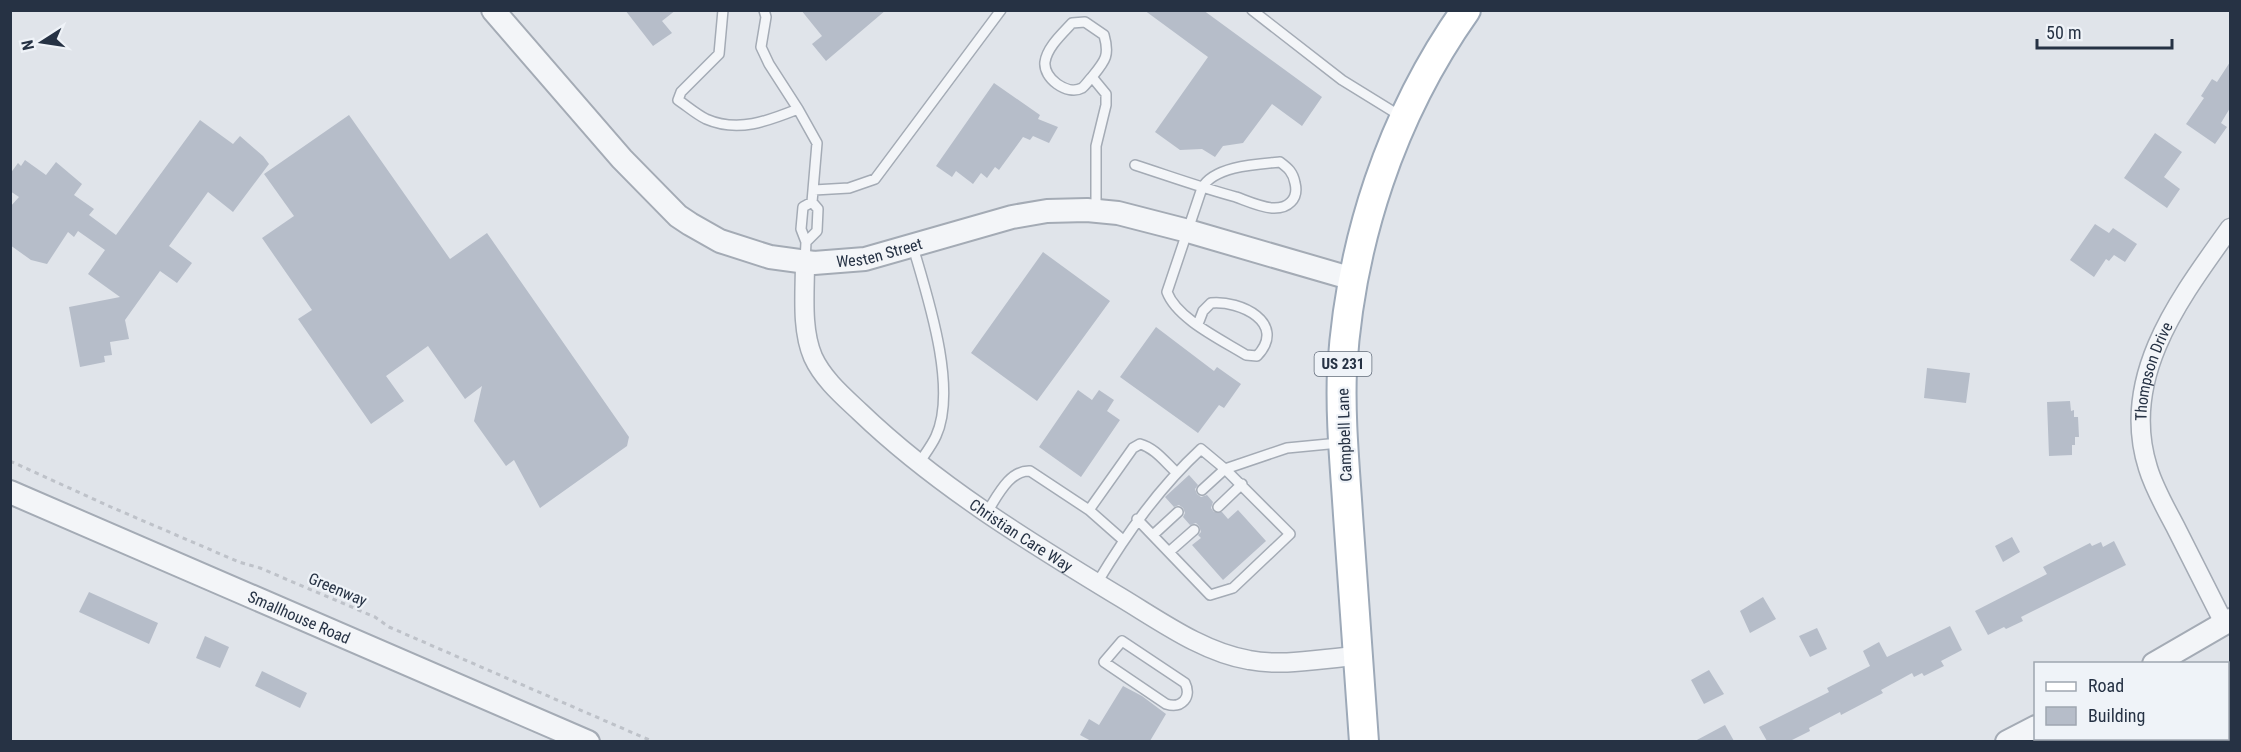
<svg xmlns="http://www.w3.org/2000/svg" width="2241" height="752" font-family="'Roboto Condensed',sans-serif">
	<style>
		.building { fill: #b6bdc9 }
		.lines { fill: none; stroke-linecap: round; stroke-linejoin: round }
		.service-casing { stroke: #a4abb5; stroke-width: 12 }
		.minor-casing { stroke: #a4abb5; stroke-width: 21 }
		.tertiary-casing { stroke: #a4abb5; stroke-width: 26 }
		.primary-casing { stroke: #9da9b8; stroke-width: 32 }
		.path { stroke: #bec2c9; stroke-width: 3; stroke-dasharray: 4.5 4.5; stroke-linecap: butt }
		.service { stroke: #f3f5f8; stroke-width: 9 }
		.minor { stroke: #f3f5f8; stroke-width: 18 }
		.tertiary { stroke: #f3f5f8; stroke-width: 22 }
		.primary { stroke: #fff; stroke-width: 28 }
		.labels { text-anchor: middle; stroke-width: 4.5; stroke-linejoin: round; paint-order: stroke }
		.shield { fill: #eff3f8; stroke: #626c7a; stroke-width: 1.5 }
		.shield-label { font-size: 15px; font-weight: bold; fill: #263244 }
		.street-label { font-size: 16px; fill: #263244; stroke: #eff3f8 }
	</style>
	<rect width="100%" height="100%" fill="#e0e4ea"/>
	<path class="building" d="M625,10H676L662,21L672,33L653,46Z
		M801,10H886L826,61L812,44L822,36Z
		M1144,10H1203L1322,97L1302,126L1272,104L1243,143L1223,146L1215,157L1202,149L1180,150L1155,132L1208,57Z
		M2230,62V108L2221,123L2227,127L2215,144L2186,124L2204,98L2201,96L2212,79L2217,82Z
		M994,83L1040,115L1038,119L1058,127L1049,143L1033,136L1030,140L1023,137L999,170L995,167L987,178L981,173L973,184L956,171L952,177L936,166Z
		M349,115L450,259L487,233L629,437L627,446L540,508L514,460L506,466L474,421L482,386L465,399L428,346L386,376L404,401L371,424L298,319L312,310L262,238L294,216L264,174Z
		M200,120L233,144L240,136L263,156L269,164L233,212L208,192L169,246L192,263L177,283L160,271L125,320L129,339L110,342L112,355L104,356L105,362L80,367L69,307L120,297L88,274L105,250L78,231L74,237L68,232L47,264L31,260L10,245V207L19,197L10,191V174L18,163L21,166L25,160L46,175L56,162L82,184L74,195L94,209L89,215L116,235Z
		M2155,133L2182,152L2164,177L2180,189L2167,208L2124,178Z
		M2095,224L2109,233L2113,228L2137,244L2125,262L2114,255L2109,261L2106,259L2094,277L2070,260Z
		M1043,252L1110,301L1037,401L971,353Z
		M1156,327L1214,371L1217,367L1241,384L1224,408L1219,405L1198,433L1120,377Z
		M1927,368L1970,373L1966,403L1924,398Z
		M1078,390L1092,400L1099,390L1114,400L1107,411L1120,420L1081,477L1039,447Z
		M2070,401L2071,411L2074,410V417H2078L2079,437H2075V445H2072V455L2049,456L2047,402Z
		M1189,475L1198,485L1195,489L1197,494L1201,497L1207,495L1213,502L1211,508L1214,512H1222L1228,519L1238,510L1266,541L1223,580L1192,545L1201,538L1198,535L1201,532L1199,526L1196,523L1190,525L1183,517L1185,513L1183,508L1179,505L1174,507L1165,497Z
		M2012,537L2020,552L2003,562L1995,546Z
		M2114,541L2126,565L2021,617L2023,621L2006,629L2004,627L1988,635L1975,611L2047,574L2043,567L2090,543L2092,546L2101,542L2103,547Z
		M89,592L158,623L149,644L79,612Z
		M1763,597L1776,619L1750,633L1740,611Z
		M1950,626L1962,650L1941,661L1944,666L1924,676L1922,673L1914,677L1912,673L1881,690L1883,693L1841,715L1840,712L1809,728L1810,731L1790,741H1767L1759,727L1829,692L1827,688L1870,666L1863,651L1879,642L1887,657Z
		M1817,628L1827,649L1810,657L1799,636Z
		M205,636L229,647L220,668L196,658Z
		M1709,670L1724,694L1704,704L1691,680Z
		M262,671L307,693L300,708L255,686Z
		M1123,686L1142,696L1166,714L1150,741H1091L1080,735L1089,719L1099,725Z
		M1725,725L1734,741H1695Z"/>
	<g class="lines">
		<defs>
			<path id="service" d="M723,10L719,54L681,92L678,100C687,106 696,114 706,119C738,133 768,121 798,109
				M764,10L766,17L761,47L769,64L798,109L817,143L812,202
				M1252,10L1342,80L1402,117
				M1092,77C1105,61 1110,56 1104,35L1085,22L1072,23C1063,33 1047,47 1045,62C1043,78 1067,96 1082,88C1085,86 1089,80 1092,77L1106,94V105L1096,146V211
				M1135,165C1169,176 1202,188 1236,197C1247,201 1260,207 1272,208C1288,209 1299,199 1295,183C1293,172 1288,168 1280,162C1257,164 1214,166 1202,188L1167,292C1177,319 1222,340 1246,355L1257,356C1288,323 1240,300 1211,303L1203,311L1198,324
				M814,190L849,188L875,179L1001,10
				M913,247C927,295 958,388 936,436C932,445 925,454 919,463
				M805,262L806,242L801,229L803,207L812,202L818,209L817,231L806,242
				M1218,507L1242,484
				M1089,510L1123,540
				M987,512C997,497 1009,470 1030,471L1089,510L1133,448L1140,444C1155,448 1165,462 1176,472
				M1137,519L1210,595L1233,588L1290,534L1225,469L1202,490
				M1153,535L1178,512
				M1169,552L1194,530
				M1097,583C1127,533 1159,488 1201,449L1225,469L1287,448L1339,443
				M1122,641L1185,683C1192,697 1182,709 1166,704L1104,662Z"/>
			<g id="minor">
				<path id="s1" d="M805,262C805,293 801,329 813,357C823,379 843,396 860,412C935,484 1026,540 1115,594C1156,618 1201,652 1249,660C1284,667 1323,658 1358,656"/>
				<path id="s2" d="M2224,623C2208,591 2191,558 2175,526C2165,507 2154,488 2148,468C2119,377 2180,298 2230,228"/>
			</g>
			<g id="tertiary">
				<path id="s3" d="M493,10L622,159L678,216L690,224L720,241L770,257L814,263L865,259L1012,217L1047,211L1087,210L1118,213L1188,231L1353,279"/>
				<path id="s4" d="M10,492L588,742"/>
				<path d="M2154,664L2230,620"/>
				<path d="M2007,742L2036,727"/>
			</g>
			<path id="primary" d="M1364,742C1359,666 1353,591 1348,515C1345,467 1340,419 1342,370C1350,242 1391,116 1466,10"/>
		</defs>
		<use href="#service" class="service-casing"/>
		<use href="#minor" class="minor-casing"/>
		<use href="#tertiary" class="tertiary-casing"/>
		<use href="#primary" class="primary-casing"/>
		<path class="path" d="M10,461L111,507L239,562L260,568L375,617L389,627L654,742"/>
		<use href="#service" class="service"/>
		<use href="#minor" class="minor"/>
		<use href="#tertiary" class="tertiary"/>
		<use href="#primary" class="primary"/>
	</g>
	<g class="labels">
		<rect class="shield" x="1314.5" y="352" width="57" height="24" rx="4.5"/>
		<g class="shield-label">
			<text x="1343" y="369">US 231</text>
		</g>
		<g class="street-label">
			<text dy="6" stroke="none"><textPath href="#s3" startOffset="489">Westen Street</textPath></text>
			<text dy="6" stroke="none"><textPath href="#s2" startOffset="272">Thompson Drive</textPath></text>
			<text transform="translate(1344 435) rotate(-92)" y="6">Campbell Lane</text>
			<text dy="6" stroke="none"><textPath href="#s1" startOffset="372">Christian Care Way</textPath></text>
			<text transform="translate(338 589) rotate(23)" y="6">Greenway</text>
			<text dy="6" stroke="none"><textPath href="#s4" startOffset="315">Smallhouse Road</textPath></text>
		</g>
	</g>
	<rect width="2241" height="752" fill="none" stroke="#263244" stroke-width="24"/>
	<rect x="2034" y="662" width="195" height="78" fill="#eff3f8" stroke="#9fa6b0" stroke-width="1.5"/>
	<rect x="2046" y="682" width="30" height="9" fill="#ffffff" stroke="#9fa6b0" stroke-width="1.5"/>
	<text x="2088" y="692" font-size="18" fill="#263244">Road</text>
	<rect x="2046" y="707" width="30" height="18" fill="#b6bdc9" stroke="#9fa6b0" stroke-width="1.5"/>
	<text x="2088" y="722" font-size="18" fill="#263244">Building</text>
	<g transform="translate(42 42) rotate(258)" stroke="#eff3f8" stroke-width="4.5" paint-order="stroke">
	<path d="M0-4.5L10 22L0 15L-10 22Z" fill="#263244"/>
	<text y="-9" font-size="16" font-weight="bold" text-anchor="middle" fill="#263244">N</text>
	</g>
	<path d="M2037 39v9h135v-9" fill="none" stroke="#263244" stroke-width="3"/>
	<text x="2046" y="39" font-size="18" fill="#263244" stroke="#eff3f8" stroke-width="4.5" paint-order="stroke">50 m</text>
</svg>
